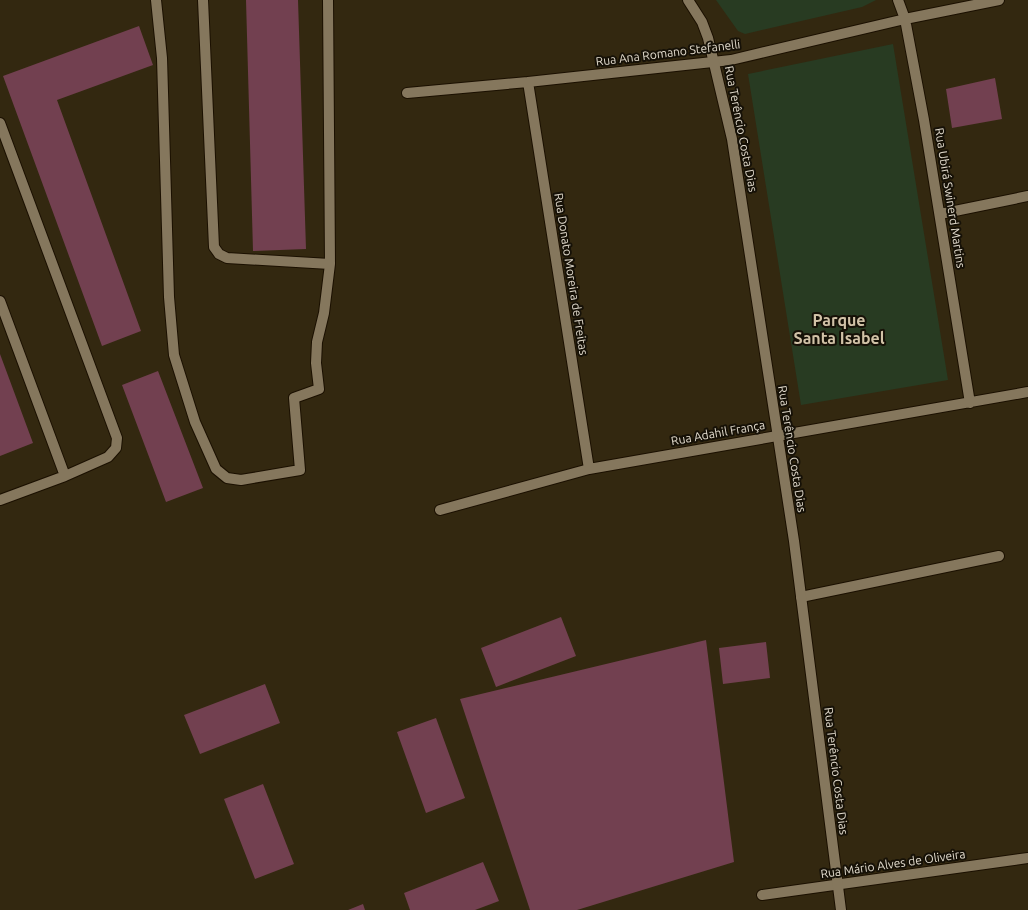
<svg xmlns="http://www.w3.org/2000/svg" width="1028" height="910" font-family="Ubuntu,sans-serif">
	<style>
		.green { fill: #283b22 }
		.building { fill: #724050 }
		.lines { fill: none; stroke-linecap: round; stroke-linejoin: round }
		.service-casing { stroke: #1b1000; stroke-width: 12 }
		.minor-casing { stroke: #1b1000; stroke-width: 12 }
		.tertiary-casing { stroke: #1b1000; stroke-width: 12 }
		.service { stroke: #85775d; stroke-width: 10 }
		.minor { stroke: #85775d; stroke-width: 10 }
		.tertiary { stroke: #85775d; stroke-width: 10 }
		.labels { text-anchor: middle; stroke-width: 4; stroke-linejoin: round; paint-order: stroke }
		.street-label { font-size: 12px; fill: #e2dbcd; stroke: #161107 }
		.district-label { font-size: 16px; font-weight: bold; fill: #d1c2a7; stroke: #161107 }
	</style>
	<rect width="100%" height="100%" fill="#332810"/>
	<path class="green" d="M716,0H876L862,7L745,34L738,31Z
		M893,44L948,380L801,405L748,74Z"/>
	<path class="building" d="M246,0H298L306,249L253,251Z
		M139,26L153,65L57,100L141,331L102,346L3,76Z
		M995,78L1002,119L952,128L946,89Z
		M0,354L33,443L0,456Z
		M158,371L203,488L166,502L122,385Z
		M561,617L576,656L496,687L481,648Z
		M706,640L734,862L577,910H530L460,699Z
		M766,642L770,678L723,684L719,648Z
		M265,684L280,723L200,754L184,715Z
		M436,718L465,798L426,813L397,732Z
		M263,784L294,864L255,879L224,799Z
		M483,862L499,901L475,910H410L404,893Z
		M363,904L365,910H348Z"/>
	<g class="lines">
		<defs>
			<path id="service" d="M156,0L162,58L169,297L174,355L195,422L216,469L227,478L241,480L300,470L294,398L319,389L316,363L317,342L324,313L330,264L328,0
				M203,0L214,247L219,254L227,258L330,264
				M0,123L117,438L116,448L108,457L65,476L0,500
				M0,301L65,476
				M801,597L999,556"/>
			<path id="minor" d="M898,0L905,19L924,120L970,403
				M528,82L589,469
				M407,93L528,82L731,60L905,19L999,0
				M940,214L1028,196
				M440,510L589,469L1028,392
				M762,895L1028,858"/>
			<path id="tertiary" d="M688,0L702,22L708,38L732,139L794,541L841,910"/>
		</defs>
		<use href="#service" class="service-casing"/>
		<use href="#minor" class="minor-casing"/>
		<use href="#tertiary" class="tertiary-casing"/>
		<use href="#service" class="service"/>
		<use href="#minor" class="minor"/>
		<use href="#tertiary" class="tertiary"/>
	</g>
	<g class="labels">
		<g class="street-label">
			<text transform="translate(668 53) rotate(-7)" y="4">Rua Ana Romano Stefanelli</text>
			<text transform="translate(741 129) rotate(79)" y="4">Rua Terêncio Costa Dias</text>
			<text transform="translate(950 198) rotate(81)" y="4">Rua Ubirá Swinerd Martins</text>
			<text transform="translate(571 274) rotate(81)" y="4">Rua Donato Moreira de Freitas</text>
			<text transform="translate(718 433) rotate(-10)" y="4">Rua Adahil França</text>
			<text transform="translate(792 449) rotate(81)" y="4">Rua Terêncio Costa Dias</text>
			<text transform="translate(836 771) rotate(83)" y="4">Rua Terêncio Costa Dias</text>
			<text transform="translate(893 864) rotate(-8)" y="4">Rua Mário Alves de Oliveira</text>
		</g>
		<g class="district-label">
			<text x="839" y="326">Parque<tspan x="839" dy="18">Santa Isabel</tspan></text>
		</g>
	</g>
</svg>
